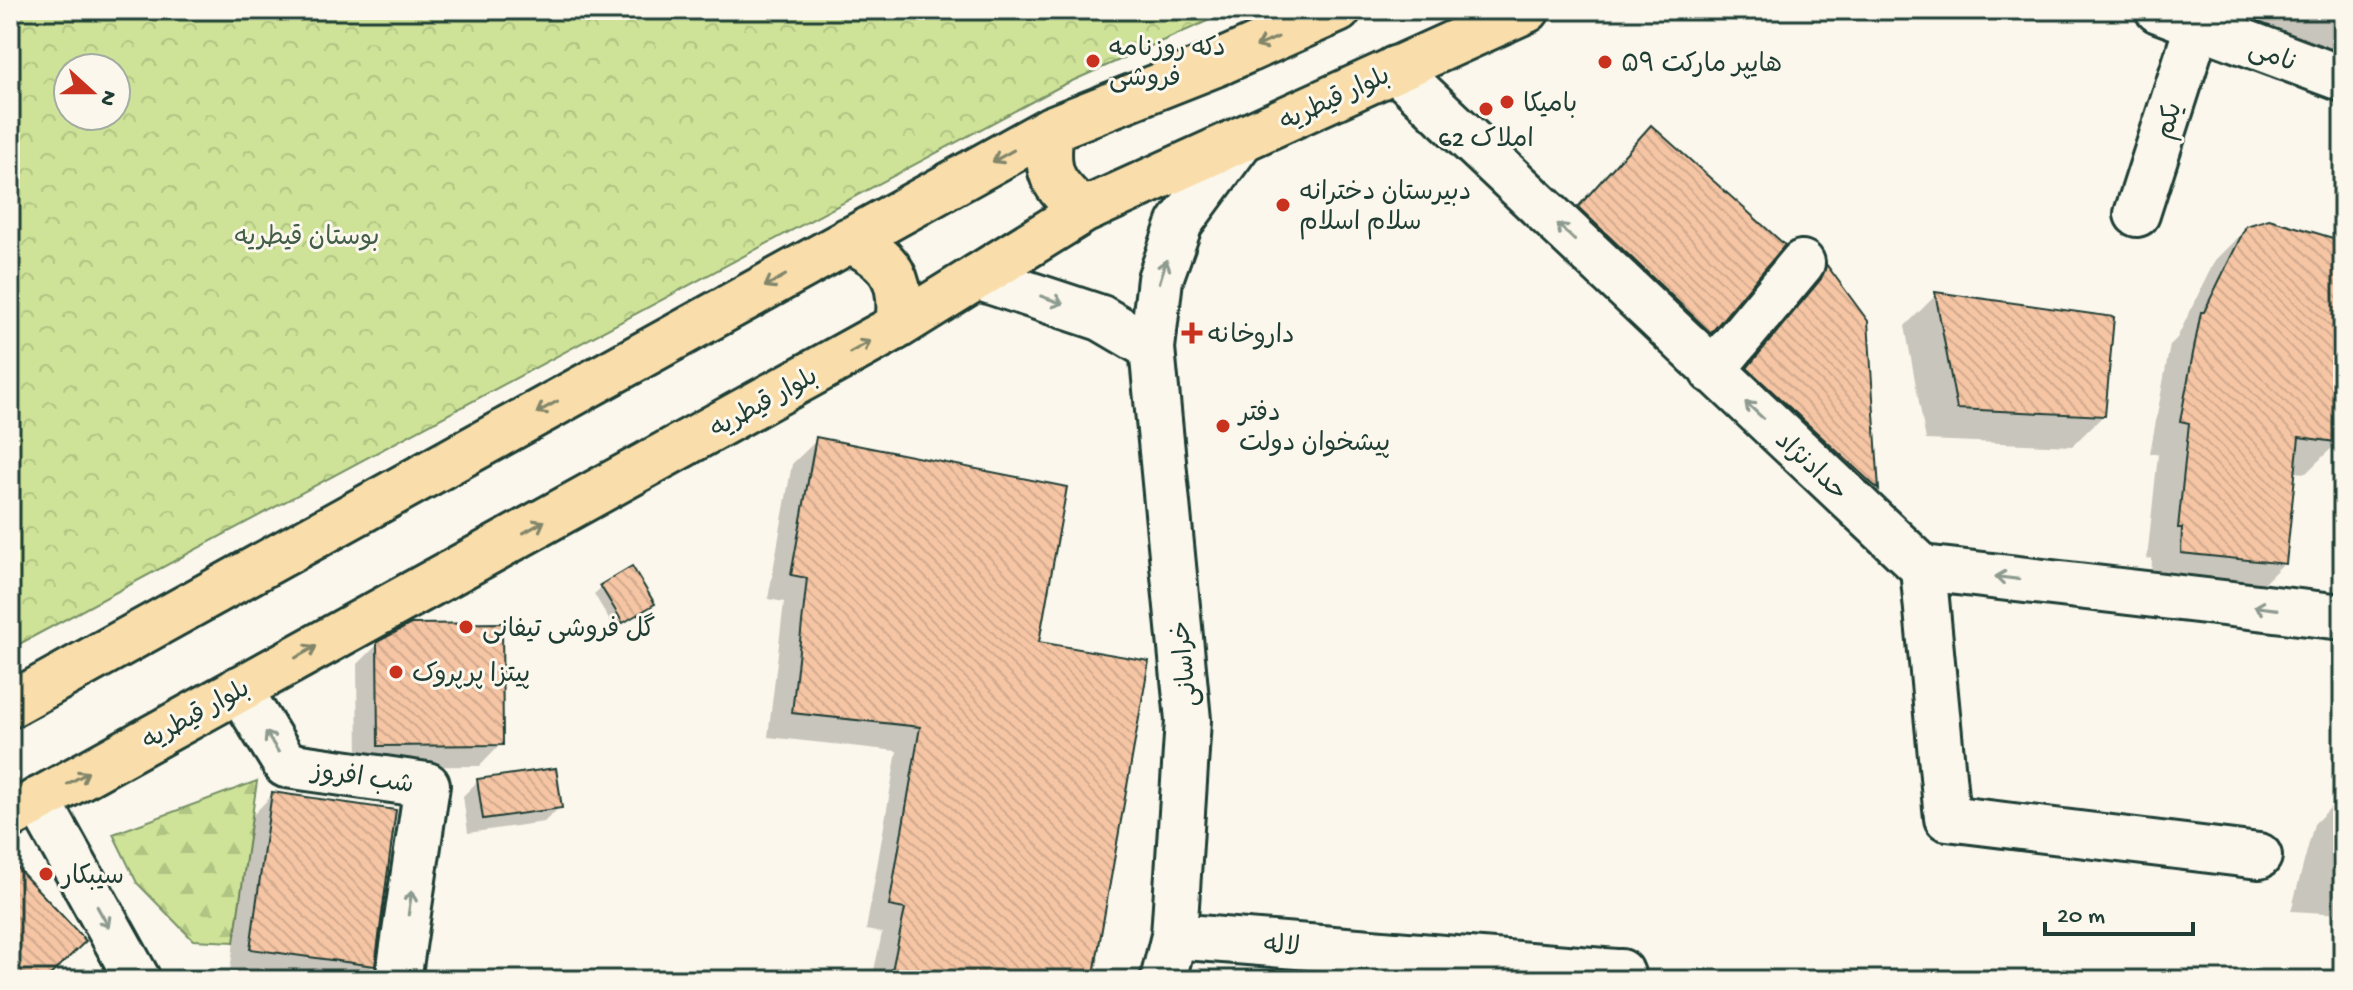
<svg xmlns="http://www.w3.org/2000/svg" width="2353" height="990" font-family="'Gochi Hand','Playpen Sans Arabic',sans-serif">
	<style>
		.forest { fill: url(#forest-firs); stroke: #769066; stroke-width: 2 }
		.park { fill: url(#park-crowns); stroke: #769066; stroke-width: 2; fill-rule: evenodd }
		.shadow { fill: #0003 }
		.building { fill: url(#building-back-hatch); stroke: #1f3d34; stroke-width: 2 }
		.lines { fill: none; stroke-linecap: round; stroke-linejoin: round }
		.minor-casing { stroke: #1f3d34; stroke-width: 50 }
		.primary-casing { stroke: #1f3d34; stroke-width: 50 }
		.minor { stroke: #fbf7ec; stroke-width: 44 }
		.primary { stroke: #f9deab; stroke-width: 44 }
		.oneway { stroke: #81856a }
		.oneway2 { stroke: #8d9a90 }
		.poi-dot { fill: #c8321e; stroke: #fbf7ec; stroke-width: 3 }
		.labels { text-anchor: middle; stroke-width: 6; stroke-linejoin: round; paint-order: stroke }
		.poi-label { font-size: 26px; fill: #1f3d34; stroke: #fbf7ec; text-anchor: start }
		.street-label { font-size: 26px; fill: #1f3d34; stroke: #fbf7ec }
		.park-label { font-size: 26px; fill: #425e48; stroke: #fbf7ec }
	</style>
	<defs>
		<pattern id="forest-firs" width="22" height="20" patternUnits="userSpaceOnUse" patternTransform="scale(2)"><rect width="22" height="20" fill="#cee397"/><path d="M5 1l3.5 6h-7zM16 11l3.5 6h-7z" fill="#b0c483"/></pattern>
		<pattern id="park-crowns" width="20" height="18" patternUnits="userSpaceOnUse" patternTransform="scale(2)"><rect width="20" height="18" fill="#cee397"/><path d="M2 6a3 3 0 1 1 6 0M12 15a3 3 0 1 1 6 0" fill="none" stroke="#b0c483"/></pattern>
		<pattern id="building-back-hatch" width="6" height="6" patternUnits="userSpaceOnUse" patternTransform="scale(2)"><rect width="6" height="6" fill="#f5c5a4"/><path d="M-1 5l2 2M0 0l6 6M5-1l2 2" fill="none" stroke="#d2aa8e"/></pattern>
	</defs>
	<rect width="100%" height="100%" fill="#fbf7ec"/>
	<filter id="ink" filterUnits="userSpaceOnUse"><feTurbulence type="fractalNoise" baseFrequency=".0125" numOctaves="2"/><feDisplacementMap in="SourceGraphic" scale="16" xChannelSelector="R" yChannelSelector="G"/><feConvolveMatrix kernelMatrix="1 2 1 2 8 2 1 2 1" color-interpolation-filters="sRGB"/></filter>
	<g filter="url(#ink)">
		<path class="forest" d="M257,781L234,942L193,940L137,883L113,834Z"/>
		<path class="park" d="M10,10H1232L1063,85L10,649ZM68,68H116V116H68Z"/>
		<path class="shadow" d="M2236,10H2343V66L2236,35Z
			M1651,128L1782,246L1678,363L1548,240Z
			M2247,228L2343,243V423L2338,442L2306,473L2294,472L2284,563L2252,595L2151,584L2152,558L2147,559L2158,454L2150,453L2170,345L2177,338L2215,260Z
			M1826,267L1866,322L1877,489L1846,520L1717,400L1790,313L1795,297Z
			M1936,295L2104,415L2072,446L1926,440L1905,326Z
			M817,440L1036,644L1095,958H1099L1094,980H872L882,933L866,930L897,751L768,737L784,602L768,599L792,464Z
			M602,587L652,604L615,629L594,594Z
			M379,643L501,744L480,766L358,767L357,665Z
			M478,781L560,807L544,822L468,833L463,796Z
			M273,794L373,965L358,980L277,977L278,980H224L241,972L230,970L252,816Z
			M2343,795V914L2291,911L2314,824Z
			M2076,977L2118,980H2074Z"/>
		<path class="building" d="M1651,125L1785,245L1711,333L1578,207Z
			M2269,219L2343,241V443L2299,437L2286,564L2181,553L2182,528H2178L2189,423L2180,421L2201,312H2204L2246,226Z
			M1826,264L1868,321L1879,490L1747,368L1821,279Z
			M1935,292L2114,317L2105,416L1957,409Z
			M816,437L1067,487L1039,642L1149,661L1093,980H890L905,909L889,906L920,727L792,713L807,578L791,575Z
			M632,566L655,604L623,623L600,585Z
			M502,623L503,745L378,746L377,642L411,624Z
			M556,768L562,808L483,819L477,779Z
			M272,792L396,810L375,966L250,949Z
			M10,860L86,941L45,980H10Z"/>
		<g class="lines">
			<defs>
				<path id="minor" d="M2158,10L2343,79
					M1395,69L1923,568L2343,617
					M2137,214L2197,27
					M977,277L1101,318L1152,348
					M1712,371L1802,263
					M1923,568L1947,818L2259,856
					M239,689L286,765L427,785L398,980
					M38,800L138,980
					M1174,936L1616,972H1621L1624,980
					M1163,980L1174,936L1188,720L1152,348L1160,279L1180,223L1242,139"/>
				<path id="primary" d="M1051,129C1045,173 1051,183 1083,211
					M849,240C892,260 904,279 898,326
					M10,705L1051,129L1223,61L1338,10
					M10,816L898,326L1083,211L1527,10"/>
			</defs>
			<use href="#minor" class="minor-casing"/>
			<use href="#primary" class="primary-casing"/>
			<use href="#minor" class="minor"/>
			<use href="#primary" class="primary"/>
		</g>
		<defs><path id="oneway-shaft" d="M-6 0H5M1.5-3L5.5 0L1.5 3" fill="none" stroke-width="1.6" stroke-linecap="round" stroke-linejoin="round" transform="scale(2)"/></defs>
		<g class="oneway">
			<use href="#oneway-shaft" transform="translate(1267 42) rotate(156)"/>
			<use href="#oneway-shaft" transform="translate(1003 156) rotate(151)"/>
			<use href="#oneway-shaft" transform="translate(775 281) rotate(151)"/>
			<use href="#oneway-shaft" transform="translate(860 347) rotate(-29)"/>
			<use href="#oneway-shaft" transform="translate(547 407) rotate(151)"/>
			<use href="#oneway-shaft" transform="translate(534 527) rotate(-29)"/>
			<use href="#oneway-shaft" transform="translate(306 652) rotate(-29)"/>
			<use href="#oneway-shaft" transform="translate(78 778) rotate(-29)"/>
		</g>
		<g class="oneway2">
			<use href="#oneway-shaft" transform="translate(1566 232) rotate(-136)"/>
			<use href="#oneway-shaft" transform="translate(1163 271) rotate(-73)"/>
			<use href="#oneway-shaft" transform="translate(1052 300) rotate(19)"/>
			<use href="#oneway-shaft" transform="translate(1754 410) rotate(-137)"/>
			<use href="#oneway-shaft" transform="translate(2007 578) rotate(-173)"/>
			<use href="#oneway-shaft" transform="translate(2266 608) rotate(-173)"/>
			<use href="#oneway-shaft" transform="translate(272 742) rotate(-122)"/>
			<use href="#oneway-shaft" transform="translate(410 903) rotate(-82)"/>
			<use href="#oneway-shaft" transform="translate(103 917) rotate(61)"/>
		</g>
	</g>
	<g class="poi-dot">
		<circle cx="1093" cy="61" r="8"/>
		<circle cx="1605" cy="62" r="8"/>
		<circle cx="1507" cy="102" r="8"/>
		<circle cx="1486" cy="109" r="8"/>
		<circle cx="1283" cy="205" r="8"/>
		<path d="M1188 321h8v8h8v8h-8v8h-8v-8h-8v-8h8z"/>
		<circle cx="1223" cy="426" r="8"/>
		<circle cx="466" cy="627" r="8"/>
		<circle cx="396" cy="672" r="8"/>
		<circle cx="46" cy="874" r="8"/>
	</g>
	<g class="labels">
		<g class="poi-label">
			<text x="1109" y="55">دکه روزنامه<tspan x="1109" dy="30">فروشی</tspan></text>
			<text x="1621" y="71">هایپر مارکت ۵۹</text>
			<text x="1523" y="111">بامیکا</text>
			<text x="1486" y="146" text-anchor="middle">املاک 62</text>
			<text x="1299" y="199">دبیرستان دخترانه<tspan x="1299" dy="30">سلام اسلام</tspan></text>
			<text x="1208" y="342">داروخانه</text>
			<text x="1239" y="420">دفتر<tspan x="1239" dy="30">پیشخوان دولت</tspan></text>
			<text x="482" y="636">گل فروشی تیفانی</text>
			<text x="412" y="681">پیتزا پرپروک</text>
			<text x="62" y="883">سیبکار</text>
		</g>
		<g class="street-label">
			<text transform="translate(2273 54) rotate(20)" y="9">نامی</text>
			<text transform="translate(1334 97) rotate(-25)" y="9">بلوار قیطریه</text>
			<text transform="translate(2167 120) rotate(-72)" y="9">یکم</text>
			<text transform="translate(763 401) rotate(-29)" y="9">بلوار قیطریه</text>
			<text transform="translate(1812 464) rotate(43)" y="9">حدادنژاد</text>
			<text transform="translate(1183 664) rotate(-96)" y="9">خراسانی</text>
			<text transform="translate(195 713) rotate(-29)" y="9">بلوار قیطریه</text>
			<text transform="translate(363 776) rotate(8)" y="9">شب افروز</text>
			<text transform="translate(1282 944) rotate(5)" y="9">لاله</text>
		</g>
		<g class="park-label">
			<text x="307" y="244">بوستان قیطریه</text>
		</g>
	</g>
	<rect width="2353" height="990" fill="none" stroke="#fbf7ec" stroke-width="40"/>
	<rect x="20" y="20" width="2313" height="950" fill="none" stroke="#1f3d34" stroke-width="3" filter="url(#ink)"/>
	<g transform="translate(92 92) rotate(111)"><circle r="38" fill="#fbf7ec" stroke="#a3ada2" stroke-width="2"/>
	<path d="M0-6L14 30L0 20L-14 30Z" fill="#c8321e"/>
	<text y="-12" font-size="22" font-weight="bold" text-anchor="middle" fill="#1f3d34">N</text>
	</g>
	<path d="M2045 922v12h148v-12" fill="none" stroke="#1f3d34" stroke-width="4"/>
	<text x="2057" y="922" font-size="24" fill="#1f3d34" stroke="#fbf7ec" stroke-width="6" paint-order="stroke">20 m</text>
</svg>
